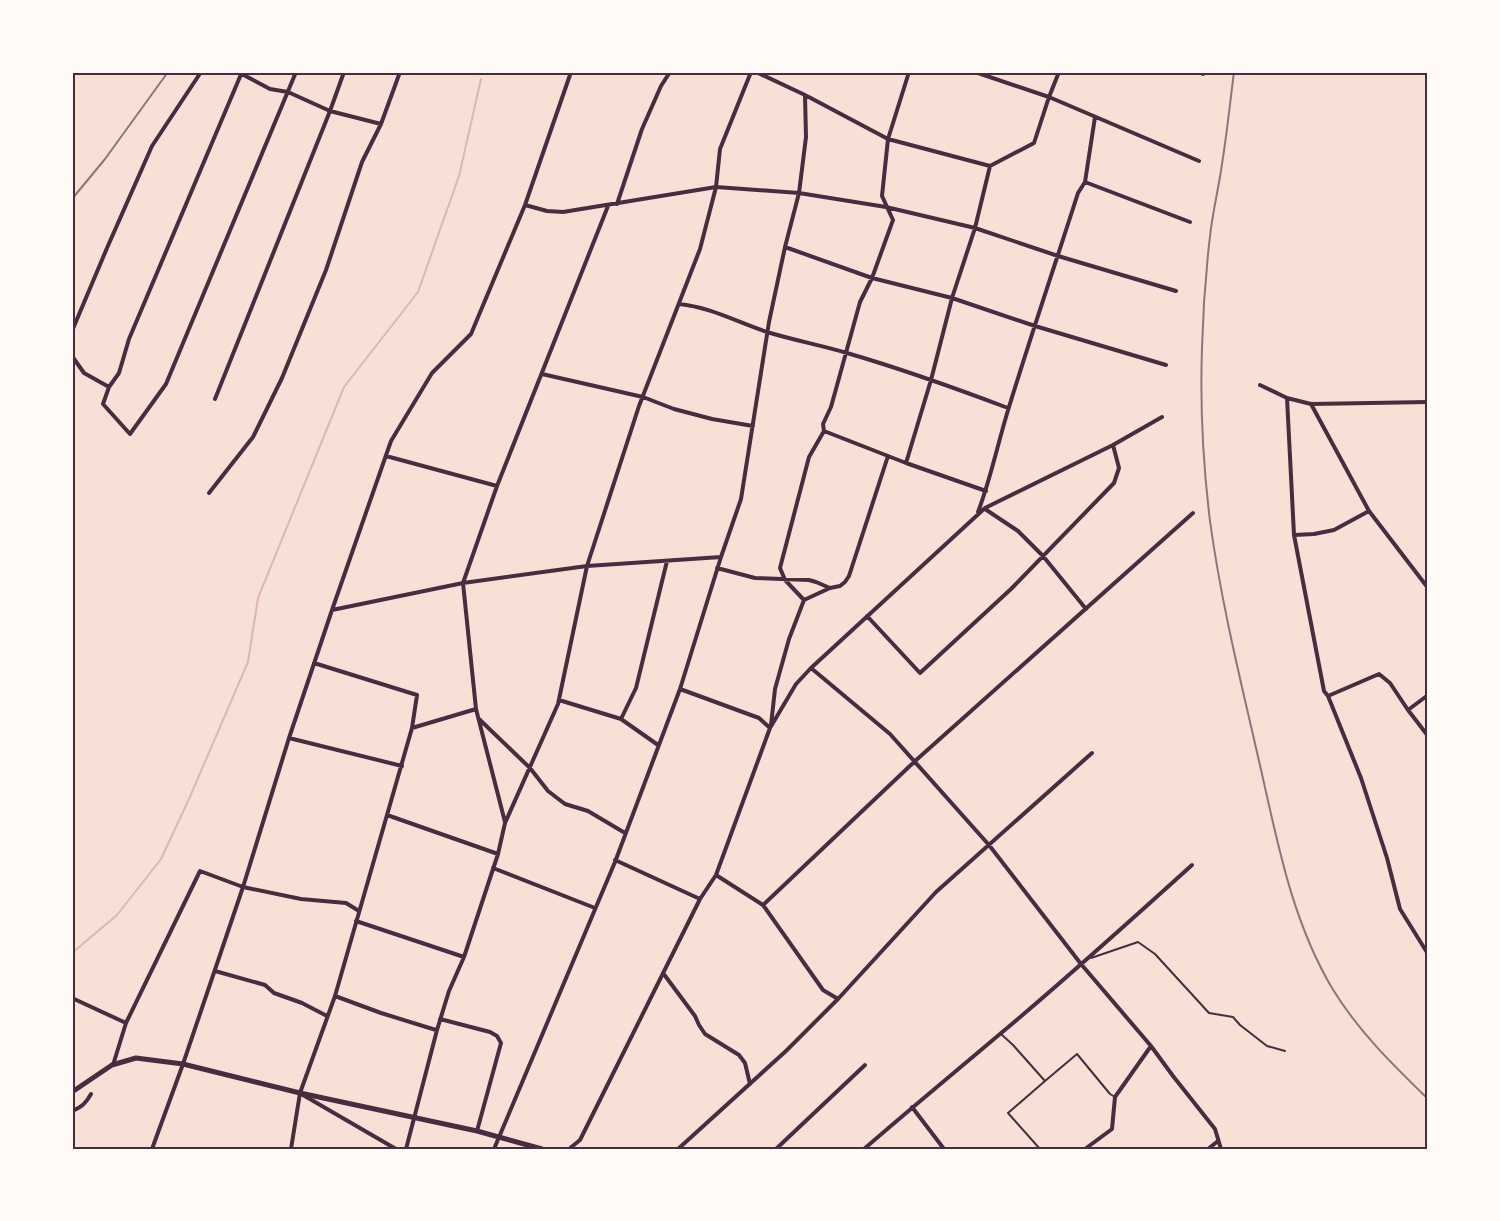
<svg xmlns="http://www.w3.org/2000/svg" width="1500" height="1221" font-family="'IBM Plex Sans',sans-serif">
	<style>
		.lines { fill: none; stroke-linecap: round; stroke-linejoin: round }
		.stream { stroke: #dcb8b0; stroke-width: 2 }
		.service { stroke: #4a2c40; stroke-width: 2 }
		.minor { stroke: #4a2c40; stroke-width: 4 }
		.tertiary { stroke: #4a2c40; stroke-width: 5 }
		.rail { stroke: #8f747c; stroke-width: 2 }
		.neatline { fill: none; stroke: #4a2c40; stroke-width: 2 }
	</style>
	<rect width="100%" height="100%" fill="#f7e1d7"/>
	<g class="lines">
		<path class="stream" d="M72,953L117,915L161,859L189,799L248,662L258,598L344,387L418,292L459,176L481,79"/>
		<path class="service" d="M1091,958L1138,942L1155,954L1209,1013L1233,1017L1240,1025L1267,1046L1285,1051
			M1001,1034L1013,1045L1045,1081L1077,1054L1110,1094L1115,1097
			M1040,1149L1008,1113L1045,1081"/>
		<path class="minor" d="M238,72L270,89L288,92L330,111L381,124
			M242,72L129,339L119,373L109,387L103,404L130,434L166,384L296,72
			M756,72L805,95L888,139L990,166
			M975,72L1049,97L1199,161
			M1198,72L1203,74
			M1085,182L1190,222
			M617,204L642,129L661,86L670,72
			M525,205L547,211L563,212L716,187L799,193L886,207L975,228L1058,256L1176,291
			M785,247L872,278L952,298L1035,326L1166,365
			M679,304C710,307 737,322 767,332C793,340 820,345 847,353C902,369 955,388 1008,408
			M72,331L107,248L152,146L201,72
			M72,356L84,373L109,387
			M542,374L643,397L674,409L712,419L753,426
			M1260,385L1287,398L1311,404L1428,402
			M1287,398L1294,535L1324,691L1328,696L1361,778L1387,858L1400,909L1428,954
			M215,399L330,111L344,72
			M1311,404L1369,511L1428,588
			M824,431L906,463L986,491
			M386,456L497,486
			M906,463L931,380L952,298L975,228L990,166L1034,143L1049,97L1059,72
			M209,493L253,437L282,378L326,270L362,162L381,124L400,72
			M985,509L1018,531L1043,556L1086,609
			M978,512C991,478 998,442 1009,407C1031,335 1055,265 1078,193L1085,182L1095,117
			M1294,535L1314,534L1334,530L1369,511
			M717,568L755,578L809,580L816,582L830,588
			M804,600L830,588L840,586L845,582L849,576L888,456
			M332,610L463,583L587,566L721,557
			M867,616L920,673L1011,589L1114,483L1119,468L1113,445
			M314,663L417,695L412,728
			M811,668L890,734L989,845L1081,964L1151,1046L1173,1076L1215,1129L1221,1149
			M680,689L759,718L770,728
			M1328,696L1379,674L1390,683L1408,710L1428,736
			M559,700L621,719L658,745
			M476,709L505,822
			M1408,710L1428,695
			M479,719L530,768L548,791L565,804L588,811L625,833
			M621,719L636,688L667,561
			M771,725L775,689L789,639L804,600L785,580L780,568L809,457L824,431L823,424L831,407L860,302L872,278L893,220L882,196L888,139L909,72
			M289,738L402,766
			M387,815L498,854
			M615,860L700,899
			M493,868L595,908
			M716,875L763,905L823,990L838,999
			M763,905L914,762L1193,513
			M356,921L464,957
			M215,971L265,985L274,993L302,1003L327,1016
			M663,973L695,1016L699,1025L705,1034L739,1055L745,1063L750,1084
			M335,996L381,1013L436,1030
			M72,998L126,1023
			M440,1019L490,1032L497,1036L501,1043L477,1131
			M113,1065L126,1023L200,871L243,887L301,899L346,903L359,911
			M303,1095L396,1149
			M912,1107L944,1149
			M72,1111C82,1107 86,1103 91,1094
			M152,1149L183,1064L243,887L289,738L332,610L391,441L432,373L471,334L525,205L571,72
			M291,1149L300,1093L335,996L412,728L476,709L463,583L497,486L608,206
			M406,1149L437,1030L449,991L464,957L498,854L505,823L558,704L587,566L639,406L700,249L716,187L720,149L751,72
			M494,1149L615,862L680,689L721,557L741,499L769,322L785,247L799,193L806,137L805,95
			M569,1149L580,1140L700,899L716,875L770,728L796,684L811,668L985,508L1113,445L1162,417
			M678,1149L786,1051L838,999L936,892L1092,753
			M776,1149L865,1065
			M864,1149C909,1110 955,1072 1000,1034C1066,979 1129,922 1192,865
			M1085,1149L1112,1129L1115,1097L1151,1046
			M1208,1149L1218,1141"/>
		<path class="tertiary" d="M72,1092L112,1065L136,1058L183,1064L300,1093L477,1131L542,1149"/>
		<path class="rail" d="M1234,72C1230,103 1227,133 1222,164C1219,185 1214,207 1211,228C1206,268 1203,308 1202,348C1200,405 1203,464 1210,521C1221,602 1241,682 1259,761C1277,839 1291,919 1332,988C1358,1031 1393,1065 1428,1099
			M72,199L105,159L168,72"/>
	</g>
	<rect width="1500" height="1221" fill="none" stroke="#fffaf5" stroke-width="147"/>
	<rect x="74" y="74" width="1352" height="1074" class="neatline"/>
</svg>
